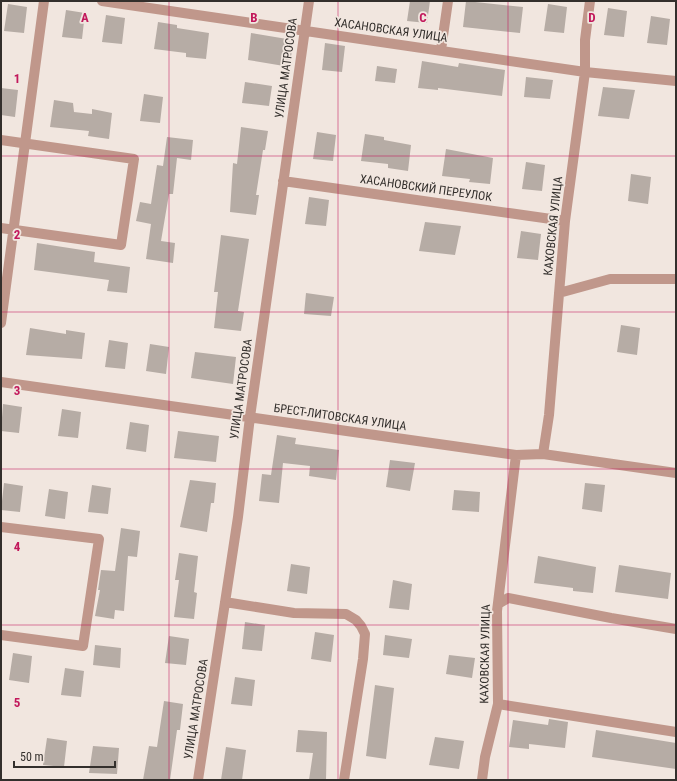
<svg xmlns="http://www.w3.org/2000/svg" width="677" height="781" font-family="'Roboto Condensed',sans-serif">
	<style>
		.building { fill: #b6aca5 }
		.lines { fill: none; stroke-linecap: round; stroke-linejoin: round }
		.minor { stroke: #c0978b; stroke-width: 10 }
		.grid { fill: none; stroke: #c2185b; stroke-width: 1; stroke-opacity: 0.55 }
		.labels { text-anchor: middle; stroke-width: 3.5; stroke-linejoin: round; paint-order: stroke }
		.street-label { font-size: 12px; fill: #332f2c; stroke: #f1e6df }
		.grid-label { font-size: 13px; text-anchor: middle; font-weight: bold; fill: #c2185b; stroke: #f1e6df; stroke-width: 3.5; stroke-linejoin: round; paint-order: stroke }
	</style>
	<rect width="100%" height="100%" fill="#f1e6df"/>
	<path class="building" d="M410,1H430L427,23L407,21Z
		M466,1L523,7L520,33L463,27Z
		M8,4L27,7L24,33L4,31Z
		M548,4L567,7L564,33L544,31Z
		M608,8L627,11L624,37L604,35Z
		M66,10L85,13L82,39L62,37Z
		M106,15L125,18L122,44L102,42Z
		M651,16L670,19L667,45L647,43Z
		M158,22L177,25V28L209,33L206,59L186,57V53L154,49Z
		M251,33L293,40L290,67L248,60Z
		M325,43L345,46L342,72L322,70Z
		M422,61L458,67L459,63L505,70L502,96L438,88V90L418,88Z
		M377,66L397,69L395,83L375,81Z
		M526,77L553,80L550,99L524,97Z
		M245,82L272,86L269,106L242,103Z
		M603,87L635,90L629,119L598,116Z
		M1,88L18,90L15,117L1,115Z
		M144,94L163,97L160,123L140,121Z
		M54,100L73,103L74,112L92,114V109L112,113L109,139L88,136L89,131L50,127Z
		M241,127L268,131L265,150H263L256,195H259L256,215L230,212L233,163L237,164Z
		M317,132L336,135L333,161L313,159Z
		M365,134L384,137V140L411,145L408,171L388,168V164L361,161Z
		M167,137L193,140L191,160L177,158L173,194H169L161,241L175,243L173,263L146,259L151,224L136,221L140,202L151,204L157,165L163,166Z
		M446,149L493,158L490,184L469,182L470,179L442,176Z
		M526,162L545,165L542,191L522,189Z
		M631,174L651,177L648,204L628,201Z
		M309,197L329,200L326,226L305,224Z
		M425,222L461,226L455,255L419,251Z
		M521,231L541,234L538,260L517,258Z
		M221,235L249,239L238,311L244,312L241,331L214,328L218,292H214Z
		M37,243L95,252L94,262L130,267L127,293L107,291L109,280L34,270Z
		M306,293L334,297L331,316L304,314Z
		M621,325L640,328L637,355L617,352Z
		M30,328L66,334V330L85,333L82,359L26,355Z
		M109,340L128,343L125,369L105,367Z
		M150,344L169,347L166,374L146,371Z
		M195,352L236,357L233,384L191,378Z
		M3,404L22,407L19,433L1,431Z
		M62,409L81,412L78,438L58,436Z
		M130,422L149,425L146,452L126,449Z
		M178,431L219,436L216,462L174,458Z
		M277,435L296,438L295,444L339,450L336,480L309,476L310,466L283,463L279,503L259,501L262,474L271,475Z
		M390,460L415,463L410,491L386,487Z
		M190,480L216,483L214,503H211L207,532L180,527Z
		M4,483L23,486L20,512L1,510Z
		M585,483L605,485L602,512L582,509Z
		M92,485L111,488L108,514L88,512Z
		M49,489L68,492L65,519L45,516Z
		M454,490L480,492L479,512L452,510Z
		M121,528L140,531L137,557L128,556L124,611L115,610L114,619L95,616L100,590H98L101,570L115,571Z
		M179,553L198,556L194,592L197,593L194,619L174,617L179,580H175Z
		M538,556L596,567L593,593L573,591V588L534,583Z
		M291,564L310,567L307,594L287,591Z
		M619,565L671,573L668,599L615,592Z
		M393,580L412,584L409,610L389,608Z
		M245,622L265,625L262,651L242,649Z
		M315,632L334,635L331,662L311,659Z
		M385,635L412,639L409,658L383,655Z
		M169,636L189,639L186,665L165,663Z
		M95,645L121,648L120,668L93,665Z
		M13,653L32,656L29,683L9,680Z
		M449,655L475,658L472,678L446,674Z
		M65,668L84,671L81,697L61,695Z
		M235,677L255,680L252,706L231,704Z
		M375,685L394,688L386,759L366,756Z
		M164,701L183,704L180,730H177L170,780H143L149,746L157,747Z
		M549,719L568,722L565,748L529,744V749L509,747L513,720L548,725Z
		M298,730L327,732L326,780H309L313,753L296,752Z
		M596,730L676,743V769L592,757Z
		M435,737L464,741L459,769L429,765Z
		M47,738L67,741L64,767L43,765Z
		M93,746L119,748L117,774L89,773Z
		M226,747L246,750L242,780H221Z"/>
	<g class="lines">
		<path class="minor" d="M102,1L585,72L676,81
			M441,50L448,1
			M1,140L134,159L121,245L1,228
			M283,181L565,221
			M559,293L610,279H676
			M1,323L44,1
			M1,382L516,455L543,454L676,473
			M543,454L549,415L565,221L585,72V40L590,1
			M1,527L99,539L83,646L1,635
			M225,602L294,613L346,614L356,620L361,626L365,634L363,659L344,780
			M498,604L508,598L611,618L676,629
			M498,704L676,732
			M198,780L238,517L250,417L309,1
			M482,780L485,757L498,704L497,611L516,455"/>
	</g>
	<path class="grid" d="M169,1V780M338,1V780M508,1V780M1,156H676M1,312H676M1,469H676M1,625H676"/>
	<g class="labels">
		<g class="street-label">
			<text transform="translate(391 30) rotate(8)" y="4">ХАСАНОВСКАЯ УЛИЦА</text>
			<text transform="translate(286 68) rotate(-82)" y="4">УЛИЦА МАТРОСОВА</text>
			<text transform="translate(426 188) rotate(8)" y="4">ХАСАНОВСКИЙ ПЕРЕУЛОК</text>
			<text transform="translate(553 226) rotate(-84)" y="4">КАХОВСКАЯ УЛИЦА</text>
			<text transform="translate(241 389) rotate(-82)" y="4">УЛИЦА МАТРОСОВА</text>
			<text transform="translate(340 417) rotate(8)" y="4">БРЕСТ-ЛИТОВСКАЯ УЛИЦА</text>
			<text transform="translate(485 654) rotate(-89)" y="4">КАХОВСКАЯ УЛИЦА</text>
			<text transform="translate(196 709) rotate(-81)" y="4">УЛИЦА МАТРОСОВА</text>
		</g>
	</g>
	<g class="grid-label">
		<text x="85" y="22">A</text>
		<text x="254" y="22">B</text>
		<text x="423" y="22">C</text>
		<text x="592" y="22">D</text>
		<text x="17" y="83">1</text>
		<text x="17" y="239">2</text>
		<text x="17" y="395">3</text>
		<text x="17" y="551">4</text>
		<text x="17" y="707">5</text>
	</g>
	<rect width="677" height="781" fill="none" stroke="#332f2c" stroke-width="4"/>
	<path d="M14 761v6h101v-6" fill="none" stroke="#332f2c" stroke-width="2"/>
	<text x="20" y="761" font-size="12" fill="#332f2c" stroke="#f1e6df" stroke-width="3" paint-order="stroke">50 m</text>
</svg>
